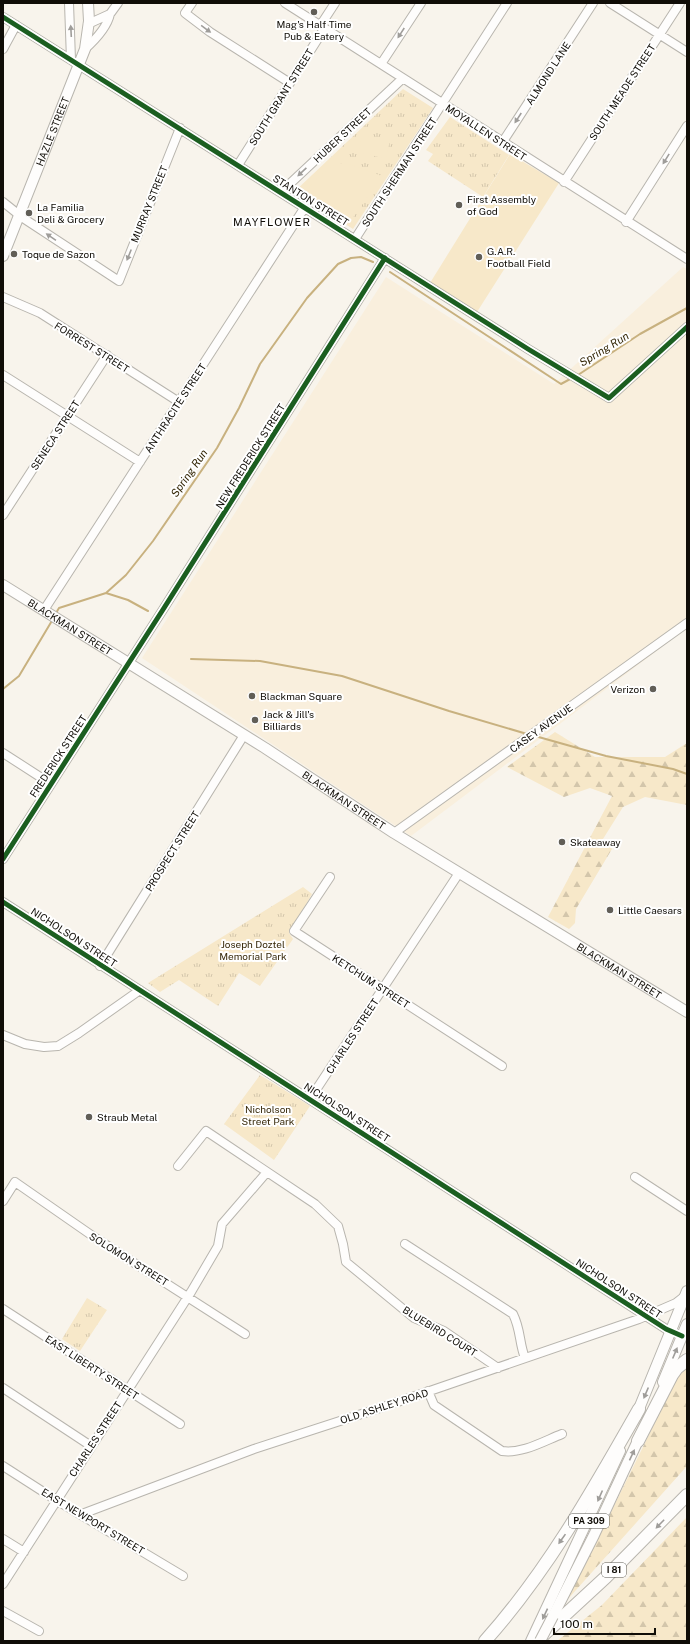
<svg xmlns="http://www.w3.org/2000/svg" width="690" height="1644" font-family="'Public Sans',sans-serif">
	<style>
		.built { fill: #f9efdd }
		.grass { fill: url(#grass-tufts) }
		.forest { fill: url(#forest-firs) }
		.pitch { fill: #f7e8c9 }
		.lines { fill: none; stroke-linecap: round; stroke-linejoin: round }
		.stream { stroke: #c8b17f; stroke-width: 2 }
		.minor-casing { stroke: #b8b5ae; stroke-width: 10 }
		.major-casing { stroke: #b8b5ae; stroke-width: 12 }
		.highway-casing { stroke: #b8b5ae; stroke-width: 14 }
		.minor { stroke: #fefdfc; stroke-width: 8 }
		.major { stroke: #fefdfc; stroke-width: 10 }
		.highway { stroke: #fefdfc; stroke-width: 12 }
		.major-bridge-casing { stroke: #b8b5ae; stroke-width: 12; stroke-linecap: butt }
		.major-bridge { stroke: #fefdfc; stroke-width: 10 }
		.cycleway-casing { stroke: #fff; stroke-width: 8 }
		.cycleway { stroke: #1b5e20; stroke-width: 5 }
		.oneway { fill: #9f9d9a }
		.poi-dot { fill: #615e57; stroke: #fff; stroke-width: 1.5 }
		.labels { text-anchor: middle; stroke-width: 4; stroke-linejoin: round; paint-order: stroke }
		.shield { fill: #fff; stroke: #585651; stroke-width: 1 }
		.shield-label { font-size: 9px; font-weight: bold; fill: #100d07 }
		.poi-label { font-size: 10px; fill: #100d07; stroke: #fff; text-anchor: start }
		.street-label { font-size: 10px; fill: #100d07; stroke: #fff }
		.park-label { font-size: 10px; fill: #382a0b; stroke: #fff }
		.neighbourhood-label { font-size: 11px; letter-spacing: 1px; fill: #100d07; stroke: #fff }
		.water-label { font-size: 11px; font-style: italic; fill: #352808; stroke: #fff }
	</style>
	<defs>
		<pattern id="grass-tufts" width="24" height="20" patternUnits="userSpaceOnUse"><rect width="24" height="20" fill="#f7e8c9"/><path d="M3 7l-1-3M5 7V3M7 7l1-3M15 17l-1-3M17 17v-4M19 17l1-3" fill="none" stroke="#d3c6ab"/></pattern>
		<pattern id="forest-firs" width="22" height="20" patternUnits="userSpaceOnUse"><rect width="22" height="20" fill="#f7e8c9"/><path d="M5 1l3.5 6h-7zM16 11l3.5 6h-7z" fill="#d3c6ab"/></pattern>
	</defs>
	<rect width="100%" height="100%" fill="#f8f4ec"/>
	<path class="built" d="M683,267L687,269V628L411,836L142,658L386,277L554,384Z"/>
	<path class="grass" d="M403,89L433,108L353,229L294,192Z
		M450,117L509,155L483,197L428,161L433,154L426,150Z
		M303,887L312,894L289,933L293,939L260,986L239,973L218,1006L179,980L160,992L148,983Z
		M260,1075L310,1106L274,1160L224,1124Z
		M87,1298L107,1310L80,1351L62,1339Z"/>
	<path class="forest" d="M555,732L595,757H665L687,743V805L645,797L623,807L603,839L612,849L576,909L575,923L569,929L548,917L612,796L590,788L564,797L507,767Z
		M687,1366V1466L568,1599L678,1376Z
		M687,1517V1641H557L602,1605Z"/>
	<path class="pitch" d="M362,135L390,140L386,159L359,152Z
		M510,154L559,183L477,312L430,283Z
		M339,163L349,164L382,176L352,219L308,192C311,181 328,168 339,163Z"/>
	<g class="lines">
		<path class="stream" d="M390,272L561,384L572,378
			M578,375L640,334L687,308
			M106,593L128,600L148,611
			M56,613L59,608L106,593L126,575L153,541L217,448L239,408L260,364L307,298L338,264L351,258L361,257L373,262
			M191,659L260,661L342,676L449,711L527,734
			M3,689L19,676L53,619
			M535,736L606,756L673,769L687,774"/>
		<defs>
			<path id="minor" d="M69,3L71,60
				M192,3L185,13L210,32L290,83
				M285,3L687,259
				M610,3L687,52
				M3,17L528,349L609,398L687,327
				M88,24L110,14L118,3
				M320,26L335,3
				M3,49L16,25
				M85,49C95,40 107,28 110,14
				M381,64L421,3
				M502,143L593,3
				M238,165L324,29
				M564,182L680,3
				M281,192L402,79
				M3,202L23,218L119,281L180,128
				M626,222L687,126
				M355,239L507,3
				M3,297L40,313L179,402
				M3,375L140,462
				M3,515L107,355
				M44,610L305,207
				M3,753L51,784
				M394,833L687,623
				M3,859L164,608L385,258
				M330,877L294,931L502,1066
				M3,902L666,1329L682,1336
				M100,966L244,735
				M3,1035L25,1044L44,1047L58,1046L79,1033L140,990
				M310,1099L459,873
				M178,1166L206,1131L315,1204L338,1226L343,1244L346,1262L414,1318L444,1331L498,1368
				M635,1177L687,1211
				M3,1201L15,1182L97,1239L245,1334
				M405,1244L513,1314C521,1330 519,1343 525,1358
				M3,1309L180,1424
				M3,1388L91,1446
				M428,1391L434,1405L502,1451C522,1454 544,1441 562,1434
				M3,1466L56,1500L183,1576
				M82,1514L254,1449L386,1406L639,1319L676,1303L685,1296
				M3,1539L24,1552
				M3,1584L191,1292L218,1246L222,1224L267,1172
				M3,1611L39,1631"/>
			<g id="major">
				<path id="s1" d="M3,256L85,49L89,21L88,3"/>
				<path id="s2" d="M3,585L265,748L394,833L687,1012"/>
				<path d="M663,1382L687,1324"/>
				<path d="M636,1416L687,1291"/>
				<path d="M553,1616L594,1535L641,1434"/>
				<path d="M531,1641L620,1451"/>
			</g>
			<path id="highway" d="M638,1441L672,1375L677,1368L687,1360
				M541,1637L606,1577L687,1495
				M485,1641C547,1572 593,1490 639,1409"/>
		</defs>
		<use href="#minor" class="minor-casing"/>
		<use href="#major" class="major-casing"/>
		<use href="#highway" class="highway-casing"/>
		<use href="#minor" class="minor"/>
		<use href="#major" class="major"/>
		<use href="#highway" class="highway"/>
		<defs>
			<path id="major-bridge" d="M540,1641L553,1616"/>
		</defs>
		<use href="#major-bridge" class="major-bridge-casing"/>
		<use href="#major-bridge" class="major-bridge"/>
		<defs>
			<path id="cycleway" d="M3,17L528,349L609,398L687,327
				M3,859L164,608L385,258
				M3,902L666,1329L682,1336"/>
		</defs>
		<use href="#cycleway" class="cycleway-casing"/>
		<use href="#cycleway" class="cycleway"/>
	</g>
	<defs><path id="oneway-solid" d="M-6-.8H1V-3.2L6.5 0L1 3.2V.8H-6Z"/></defs>
	<g class="oneway">
		<use href="#oneway-solid" transform="translate(206 29) rotate(36)"/>
		<use href="#oneway-solid" transform="translate(71 31) rotate(-93)"/>
		<use href="#oneway-solid" transform="translate(401 33) rotate(123)"/>
		<use href="#oneway-solid" transform="translate(518 118) rotate(123)"/>
		<use href="#oneway-solid" transform="translate(666 159) rotate(122)"/>
		<use href="#oneway-solid" transform="translate(302 172) rotate(137)"/>
		<use href="#oneway-solid" transform="translate(51 237) rotate(-146)"/>
		<use href="#oneway-solid" transform="translate(129 255) rotate(112)"/>
		<use href="#oneway-solid" transform="translate(675 1353) rotate(-67)"/>
		<use href="#oneway-solid" transform="translate(646 1393) rotate(113)"/>
		<use href="#oneway-solid" transform="translate(632 1455) rotate(-65)"/>
		<use href="#oneway-solid" transform="translate(600 1496) rotate(114)"/>
		<use href="#oneway-solid" transform="translate(660 1524) rotate(134)"/>
		<use href="#oneway-solid" transform="translate(562 1539) rotate(125)"/>
		<use href="#oneway-solid" transform="translate(545 1614) rotate(115)"/>
	</g>
	<g class="poi-dot">
		<circle cx="314" cy="12" r="4"/>
		<circle cx="459" cy="205" r="4"/>
		<circle cx="29" cy="213" r="4"/>
		<circle cx="14" cy="254" r="4"/>
		<circle cx="479" cy="257" r="4"/>
		<circle cx="653" cy="689" r="4"/>
		<circle cx="252" cy="696" r="4"/>
		<circle cx="255" cy="720" r="4"/>
		<circle cx="562" cy="842" r="4"/>
		<circle cx="610" cy="910" r="4"/>
		<circle cx="89" cy="1117" r="4"/>
	</g>
	<g class="labels">
		<g class="shield">
			<rect x="569" y="1514" width="40" height="14" rx="3"/>
			<rect x="602" y="1563" width="24" height="14" rx="3"/>
		</g>
		<g class="shield-label">
			<text x="589" y="1524">PA 309</text>
			<text x="614" y="1573">I 81</text>
		</g>
		<g class="poi-label">
			<text x="314" y="28" text-anchor="middle">Mag's Half Time<tspan x="314" dy="12">Pub &amp; Eatery</tspan></text>
			<text x="467" y="203">First Assembly<tspan x="467" dy="12">of God</tspan></text>
			<text x="37" y="211">La Familia<tspan x="37" dy="12">Deli &amp; Grocery</tspan></text>
			<text x="487" y="255">G.A.R.<tspan x="487" dy="12">Football Field</tspan></text>
			<text x="22" y="258">Toque de Sazon</text>
			<text x="645" y="693" text-anchor="end">Verizon</text>
			<text x="260" y="700">Blackman Square</text>
			<text x="263" y="718">Jack &amp; Jill's<tspan x="263" dy="12">Billiards</tspan></text>
			<text x="570" y="846">Skateaway</text>
			<text x="618" y="914">Little Caesars</text>
			<text x="97" y="1121">Straub Metal</text>
		</g>
		<g class="street-label">
			<text transform="translate(548 73) rotate(-57)" y="4">ALMOND LANE</text>
			<text transform="translate(622 92) rotate(-57)" y="4">SOUTH MEADE STREET</text>
			<text transform="translate(281 97) rotate(-58)" y="4">SOUTH GRANT STREET</text>
			<text dy="4" stroke="none"><textPath href="#s1" startOffset="134">HAZLE STREET</textPath></text>
			<text transform="translate(486 132) rotate(33)" y="4">MOYALLEN STREET</text>
			<text transform="translate(342 135) rotate(-43)" y="4">HUBER STREET</text>
			<text transform="translate(399 172) rotate(-57)" y="4">SOUTH SHERMAN STREET</text>
			<text transform="translate(311 200) rotate(32)" y="4">STANTON STREET</text>
			<text transform="translate(149 204) rotate(-68)" y="4">MURRAY STREET</text>
			<text transform="translate(92 347) rotate(32)" y="4">FORREST STREET</text>
			<text transform="translate(175 408) rotate(-57)" y="4">ANTHRACITE STREET</text>
			<text transform="translate(55 435) rotate(-57)" y="4">SENECA STREET</text>
			<text transform="translate(250 456) rotate(-58)" y="4">NEW FREDERICK STREET</text>
			<text dy="4" stroke="none"><textPath href="#s2" startOffset="79">BLACKMAN STREET</textPath></text>
			<text transform="translate(541 728) rotate(-36)" y="4">CASEY AVENUE</text>
			<text transform="translate(58 756) rotate(-57)" y="4">FREDERICK STREET</text>
			<text dy="4" stroke="none"><textPath href="#s2" startOffset="403">BLACKMAN STREET</textPath></text>
			<text transform="translate(172 851) rotate(-58)" y="4">PROSPECT STREET</text>
			<text transform="translate(74 937) rotate(33)" y="4">NICHOLSON STREET</text>
			<text dy="4" stroke="none"><textPath href="#s2" startOffset="727">BLACKMAN STREET</textPath></text>
			<text transform="translate(371 981) rotate(33)" y="4">KETCHUM STREET</text>
			<text transform="translate(352 1036) rotate(-57)" y="4">CHARLES STREET</text>
			<text transform="translate(347 1112) rotate(33)" y="4">NICHOLSON STREET</text>
			<text transform="translate(129 1259) rotate(32)" y="4">SOLOMON STREET</text>
			<text transform="translate(619 1288) rotate(33)" y="4">NICHOLSON STREET</text>
			<text transform="translate(440 1331) rotate(32)" y="4">BLUEBIRD COURT</text>
			<text transform="translate(92 1367) rotate(33)" y="4">EAST LIBERTY STREET</text>
			<text transform="translate(384 1406) rotate(-18)" y="4">OLD ASHLEY ROAD</text>
			<text transform="translate(95 1439) rotate(-57)" y="4">CHARLES STREET</text>
			<text transform="translate(93 1521) rotate(31)" y="4">EAST NEWPORT STREET</text>
		</g>
		<g class="park-label">
			<text x="253" y="948">Joseph Doztel<tspan x="253" dy="12">Memorial Park</tspan></text>
			<text x="268" y="1113">Nicholson<tspan x="268" dy="12">Street Park</tspan></text>
		</g>
		<g class="neighbourhood-label">
			<text x="272" y="226">MAYFLOWER</text>
		</g>
		<g class="water-label">
			<text transform="translate(604 349) rotate(-31)" y="4">Spring Run</text>
			<text transform="translate(189 473) rotate(-55)" y="4">Spring Run</text>
		</g>
	</g>
	<rect width="690" height="1644" fill="none" stroke="#100d07" stroke-width="8"/>
	<path d="M554 1628v6h101v-6" fill="none" stroke="#100d07" stroke-width="2"/>
	<text x="560" y="1628" font-size="12" fill="#100d07" stroke="#ffffff" stroke-width="3" paint-order="stroke">100 m</text>
</svg>
